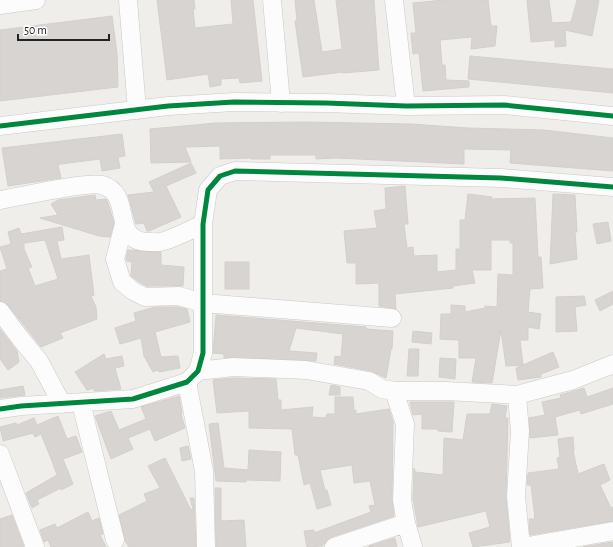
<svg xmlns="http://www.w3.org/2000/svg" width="613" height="547" font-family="'Alegreya Sans',sans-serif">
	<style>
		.building { fill: #d7d4d2; stroke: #d3d0cc; fill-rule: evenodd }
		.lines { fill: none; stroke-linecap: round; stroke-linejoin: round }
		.minor-casing { stroke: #c9c8c7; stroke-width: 19 }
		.minor { stroke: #fdfcfc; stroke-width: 18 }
		.cycleway-casing { stroke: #fff; stroke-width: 8 }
		.cycleway { stroke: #00873e; stroke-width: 5 }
	</style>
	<rect width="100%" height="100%" fill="#f0eeeb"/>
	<path class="building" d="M157 0H194L195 9H193L195 28 233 24 231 0H253L262 81 240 83 239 78 221 79V85L210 87 208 74 167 80Z
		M295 0H314L322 52 342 49 336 0H374L379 70 343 73V72L303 77 295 21H297Z
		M444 0H488L491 26H497L495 46 471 49 472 37 440 40 442 65H445L446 80 469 81V87L423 91 419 53 413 54 411 33H416L413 3Z
		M527 0H549L552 23 571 22 577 0H599L592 36 565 30 566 46 555 47V40L531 42Z
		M112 16 117 53 118 87 0 101V30Z
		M470 56 613 69V93L468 79Z
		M303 122 411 124 468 128 544 130 613 138V171L510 163 511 150 464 149V164L337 158 316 159V155H270V159H251V158L220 159V146L185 147 191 162 151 163 150 129 216 123Z
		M122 134 125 156 118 157 120 168 102 171 100 159 61 164 58 165 61 178 8 186 2 148Z
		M191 163 196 173 166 186 181 217 149 231H147L144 223 136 224 128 195 154 192 149 182Z
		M405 186 408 224H404L407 248 413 247 414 256 437 255V272L456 270V249H460V220H465L468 194 492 197 491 199 535 198 538 257H541L543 288 530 289 528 312 541 314 539 329 528 327V340H520L523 365 553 352 559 367 541 374V377L518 380 516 368 523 365 506 366 501 330 492 383 472 382 476 358H459V340L440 339 441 314H451V305L465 306V312L485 308V306L497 307 498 274 513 275V243H510V240H491V270H472L475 283 453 286V288L395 294 396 309 379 306V283L356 284V263H347L344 231 377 228 374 211 386 209 385 188Z
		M553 194 575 195 577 232H575L577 259 550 264Z
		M95 195 96 200 106 199 108 203 114 223 110 237 99 236 40 218 58 215 51 204 58 200Z
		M608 222 611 241 597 244 593 224Z
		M62 227 64 240 57 241 61 259 89 255 94 295 91 296 96 307 97 319 60 333 63 338 41 347 8 305 0 301V271L7 269 0 247 11 244 8 232 19 228 21 234ZM45 240 58 279 35 286 28 268 32 267 24 249V243Z
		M128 250 161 252V265L184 267 183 286H147L139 282 131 276 132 262 127 261 126 259Z
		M225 262H249V289H225Z
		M613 291V304L600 311 595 300Z
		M584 296 586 305 575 307 577 331 556 332V297Z
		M155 307H178L187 309 190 322 155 332 161 357 178 356 180 368 159 372 158 370 153 372 144 356 141 338 120 344 115 328 136 321 134 313Z
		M216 315 366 327V329L393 331 392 349H391L386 378 371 371 334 364 335 356 341 357 343 334 296 328 289 351 317 353 316 361 224 358V354L213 353Z
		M0 329 17 351 19 362 8 370 0 359Z
		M413 331 432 333 431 344 412 342Z
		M409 349H419L418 376H407Z
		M104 354 106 359 122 356 124 366 115 368 121 389 94 391V388L87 390 75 372Z
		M440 358 456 359 455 379 439 377Z
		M233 378 276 379 278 400H281V410L313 407 312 417 326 418 327 414H335V397H353L354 411 356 410V414L389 409 393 422 392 500 394 516 331 537 322 546 307 547 304 531 314 530V533L371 512 369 506 375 505 370 481 354 483 352 465 320 470 325 490H327L331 505 317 509 310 483 304 485 298 455H295L292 429 249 428V411L217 413 213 380Z
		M331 385 340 387V395H329Z
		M23 386 25 395 0 398V390Z
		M584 388 587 397 613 388V404L581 414 580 410 555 417 558 435 530 438 529 418 545 415 542 402 561 398 560 395Z
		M179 396 182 413 181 414 185 428 155 441 150 429 128 438 133 449 111 459 95 416 111 411 119 430 146 419 141 407Z
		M410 402H454L452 432 438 431V429H422V414L413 415Z
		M492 404 507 406 505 418H508L506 497 510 542 473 547 469 533 490 527 486 511 418 527 413 499 414 468 415 472 443 475 444 438 463 440 467 414H490Z
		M58 416 67 439 76 436 82 452 63 459 73 484 61 490V488L37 500 39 504 32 508 26 493 57 475 52 461 41 434 35 437 33 433 3 441 0 427 16 423 17 425 34 418 37 425Z
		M218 423 224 468 248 470 249 450 281 452 280 481 246 480V482L216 481 209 424Z
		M573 437 574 450H573L578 474 604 464 610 480 600 485 611 508 613 507V521L530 535 529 519H535L531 485H527L528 473 559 469 557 458 560 457 558 439Z
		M188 446 191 459 182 461 180 448Z
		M165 458 191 510 193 509 190 498H194L196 547H129L125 541 119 515 147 501 144 494 160 488 148 466Z
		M215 488H221V521L244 520 246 547H216Z
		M88 512 92 521 99 518 103 534 100 535 106 547H51L48 540 44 542 40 530 55 524 57 528Z
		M12 515 24 547H0V519Z
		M395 538 397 547H369V546Z
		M612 542 613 547H583Z"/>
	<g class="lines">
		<g class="minor-casing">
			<path id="minor" d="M128 0 137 110
				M272 0 281 103
				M394 0 406 106
				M0 5 36 0
				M0 126 168 106 234 102 326 103 406 106 504 105 613 116
				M0 200C19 197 88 181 102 185 135 194 109 242 149 242 153 242 159 243 164 241 177 237 190 230 203 224
				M124 224 115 259 122 282 133 291 145 297 179 296 203 303 392 318
				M0 311 20 338 39 361 62 404
				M198 371 233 367 306 370 369 381 382 389 394 391H446L517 395 573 380 613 364
				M187 382 204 471 206 547
				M394 391 405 424 402 500 406 523 413 547
				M517 395 520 431 516 496 521 547
				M81 403 115 540
				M0 409 21 406 133 399 187 382 198 371 203 353V224L208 190 220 176 235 171 501 178 613 187
				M0 454 35 547
				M334 547 406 523
				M522 547 613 531"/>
		</g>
		<use href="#minor" class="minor"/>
		<g class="cycleway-casing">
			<path id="cycleway" d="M0 126 168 106 234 102 326 103 406 106 504 105 613 116
				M0 409 21 406 133 399 187 382 198 371 203 353V224L208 190 220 176 235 171 501 178 613 187"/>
		</g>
		<use href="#cycleway" class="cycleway"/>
	</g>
	<path d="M18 34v6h91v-6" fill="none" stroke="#222222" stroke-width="2"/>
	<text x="24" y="34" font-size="12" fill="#222222" stroke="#ffffff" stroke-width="3" paint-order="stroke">50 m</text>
</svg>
